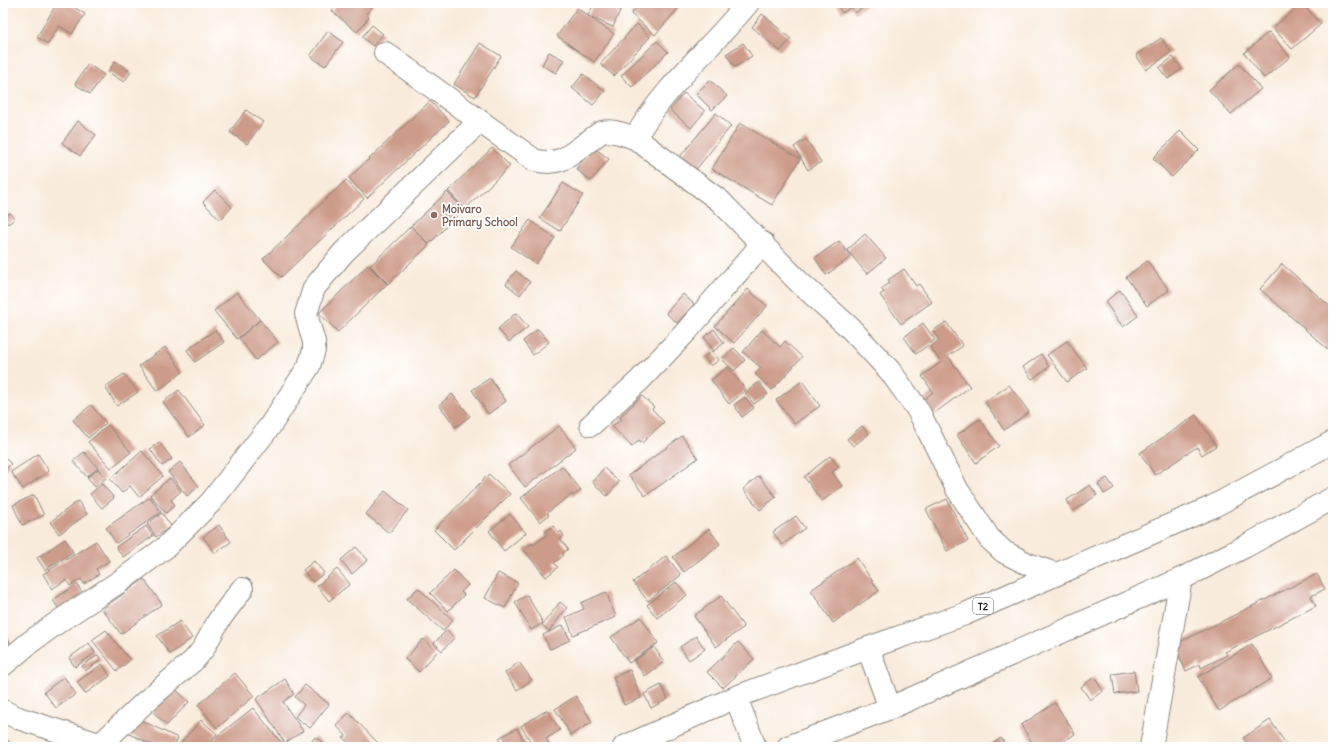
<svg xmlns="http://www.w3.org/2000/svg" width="1336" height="750" font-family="Delius,sans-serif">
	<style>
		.building { fill: #cd9b8a }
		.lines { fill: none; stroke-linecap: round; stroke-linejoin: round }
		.minor-casing { stroke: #8a847c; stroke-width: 24 }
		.highway-casing { stroke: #8a847c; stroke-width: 24 }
		.minor { stroke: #fff; stroke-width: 22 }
		.highway { stroke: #fff; stroke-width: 22 }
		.education-dot { fill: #8d6e63; stroke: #fff; stroke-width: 1.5 }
		.labels { text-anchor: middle; stroke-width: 3.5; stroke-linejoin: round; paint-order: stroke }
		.shield { fill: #fff; stroke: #606060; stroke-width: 1 }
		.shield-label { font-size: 10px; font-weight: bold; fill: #1c1c1c }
		.education-label { font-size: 11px; font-weight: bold; fill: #785e54; stroke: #fff; text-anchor: start }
	</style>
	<rect width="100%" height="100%" fill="#fff"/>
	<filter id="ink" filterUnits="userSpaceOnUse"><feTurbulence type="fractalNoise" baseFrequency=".025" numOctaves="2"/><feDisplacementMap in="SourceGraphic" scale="8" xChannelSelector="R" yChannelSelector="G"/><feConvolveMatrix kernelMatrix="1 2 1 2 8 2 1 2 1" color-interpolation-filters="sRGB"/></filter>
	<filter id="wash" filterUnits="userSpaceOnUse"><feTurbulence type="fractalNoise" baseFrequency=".012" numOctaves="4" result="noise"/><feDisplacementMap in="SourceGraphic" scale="16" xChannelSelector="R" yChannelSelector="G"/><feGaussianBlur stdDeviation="0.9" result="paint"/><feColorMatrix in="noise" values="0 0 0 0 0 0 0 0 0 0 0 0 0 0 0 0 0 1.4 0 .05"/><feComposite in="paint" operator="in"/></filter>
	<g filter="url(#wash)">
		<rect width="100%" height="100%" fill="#f9ebdb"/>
		<g id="blocks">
			<path class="building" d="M57 3H67L85 14 72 34 59 26 48 44 37 37Z
				M338 3H375L366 14 369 17 357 32 332 11Z
				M594 3H615L622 6 613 27 588 16Z
				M640 3H683L655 35 631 14Z
				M836 3H870L855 13 851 7 842 13Z
				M1302 3 1321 24 1292 49 1273 28Z
				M577 8 614 34 594 62 557 36Z
				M762 14 791 39 780 51 752 27Z
				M637 24 650 37 614 76 600 64Z
				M372 25 383 34 373 46 362 37Z
				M328 31 343 42 325 66 310 56Z
				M1269 32 1290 57 1264 78 1244 53Z
				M1161 38 1171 52 1146 70 1136 55Z
				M657 41 668 52 632 87 621 76Z
				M480 43 501 56 475 97 454 84Z
				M743 43 752 56 735 67 726 54Z
				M549 52 564 60 556 73 542 65Z
				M1173 57 1182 69 1168 79 1159 68Z
				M115 61 131 72 124 82 108 72Z
				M88 64 104 75 90 94 75 84Z
				M1239 64 1261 89 1231 114 1209 90Z
				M583 74 605 91 593 105 572 88Z
				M710 80 727 96 712 110 696 94Z
				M684 93 705 111 691 128 670 110Z
				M430 101 449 121 367 198 349 178Z
				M246 110 263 122 247 144 230 132Z
				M716 113 731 126 694 172 678 159Z
				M78 121 96 135 80 156 62 143Z
				M740 123 800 159 772 205 712 169Z
				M1180 131 1199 150 1172 177 1153 158Z
				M806 139 821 162 808 170 794 147Z
				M593 147 609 159 591 181 576 169Z
				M492 148 510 166 465 209 448 191Z
				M346 180 364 199 281 277 263 259Z
				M563 183 583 195 560 231 540 218Z
				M215 190 232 207 220 220 203 202Z
				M447 192 464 209 429 244 411 226Z
				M10 213 15 219 8 224 4 217Z
				M530 220 555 238 536 264 511 247Z
				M411 226 429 245 388 284 370 266Z
				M865 234 886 258 867 274 847 250Z
				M839 241 851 257 826 275 815 258Z
				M1147 261 1169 290 1147 306 1126 277Z
				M1282 264 1333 309V354L1260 289Z
				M368 265 387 284 338 332 319 313Z
				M904 269 916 286 919 284 932 302 901 324 880 295 884 292 881 289 890 283 888 280Z
				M516 271 530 282 520 295 506 284Z
				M748 289 767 306 734 343 715 326Z
				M1120 290 1138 316 1123 327 1105 302Z
				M237 292 260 320 237 339 214 311Z
				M683 294 694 304 677 323 666 313Z
				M516 313 528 327 509 342 498 329Z
				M260 320 278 342 256 360 239 338Z
				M946 322 963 346 948 356 970 387 932 415 922 401 933 392 922 376 941 362 930 347 939 340 933 331Z
				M923 323 935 340 916 354 904 337Z
				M538 329 549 342 533 355 523 341Z
				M714 329 724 343 714 351 704 337Z
				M215 330 224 342 195 362 187 350Z
				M762 330 780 347 785 341 802 357 772 390 755 374 761 368 743 352Z
				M1067 341 1087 368 1067 382 1047 355Z
				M165 347 183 372 157 391 139 366Z
				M734 348 745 360 734 371 722 359Z
				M712 351 719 360 711 366 704 357Z
				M1041 354 1049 367 1032 379 1023 367Z
				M728 367 746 390 729 404 711 380Z
				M124 374 138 392 117 406 105 387Z
				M490 378 506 401 488 414 472 390Z
				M802 381 820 406 794 424 776 400Z
				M759 382 768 394 754 404 745 393Z
				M1009 385 1029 412 1004 430 985 402Z
				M179 390 205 425 189 437 163 402Z
				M452 394 470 416 456 427 439 405Z
				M642 396 654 407 652 409 664 422 642 443 639 440 632 447 612 426 622 419 620 417Z
				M745 397 754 408 742 417 734 405Z
				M91 405 106 423 88 438 73 420Z
				M1196 415 1216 446 1202 455 1197 447 1155 475 1140 453Z
				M980 419 999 446 976 463 957 435Z
				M108 425 131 452 111 468 88 442Z
				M559 426 576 448 525 487 508 465Z
				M862 426 869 434 853 446 847 439Z
				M682 436 698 458 645 496 629 475Z
				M159 442 172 459 162 466 150 449Z
				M142 451 163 476 139 497 130 486 122 493 110 479Z
				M84 452 98 468 87 477 73 461Z
				M38 454 49 471 23 489 11 472Z
				M3 456 11 464 3 472Z
				M830 456 839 467 832 472 842 486 822 501 804 477Z
				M180 462 199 486 187 496 168 472Z
				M562 466 581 490 573 496 572 494 547 513 549 515 540 522 521 498Z
				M604 468 619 482 607 496 592 482Z
				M98 469 106 478 95 487 87 478Z
				M489 474 510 494 454 550 434 530Z
				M759 476 776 497 760 510 743 489Z
				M170 478 181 491 171 500 175 505 166 513 150 495Z
				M1107 478 1114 488 1104 494 1098 484Z
				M102 484 114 498 102 508 90 494Z
				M1090 485 1097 495 1073 511 1067 500Z
				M385 491 408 510 389 533 366 514Z
				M34 495 44 515 22 525 13 505Z
				M150 497 161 512 116 543 106 528Z
				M947 499 968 541 947 551 926 509Z
				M78 501 87 514 59 534 50 522Z
				M162 513 171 526 156 537 147 524Z
				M510 514 526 533 504 551 489 531Z
				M796 516 805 528 782 545 773 532Z
				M219 525 231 542 215 553 203 537Z
				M146 526 153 536 123 557 116 547Z
				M553 526 559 533 561 531 564 536 560 539 568 549 562 554 564 555 554 563 558 567 546 577 524 550 532 543 533 545 547 535 545 532Z
				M709 529 720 544 684 572 673 557Z
				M65 539 73 552 45 570 37 558Z
				M96 541 109 561 96 569 99 574 84 584 81 579 70 586 66 580 52 589 43 574Z
				M356 547 368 560 352 574 341 560Z
				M666 556 681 575 648 601 633 582Z
				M857 558 879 591 833 623 811 590Z
				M314 561 324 573 313 582 303 570Z
				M337 569 350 584 329 601 317 586Z
				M454 570 468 585 461 592 464 595 448 611 430 593Z
				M498 573 518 583 505 608 485 598Z
				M1317 574 1325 589 1311 596 1316 606 1225 652 1227 655 1201 668 1200 664 1186 671 1174 645Z
				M144 579 162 604 121 634 102 609Z
				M676 582 687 595 657 618 647 605Z
				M77 584 84 596 60 611 53 600Z
				M418 588 453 620 443 631 407 599Z
				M606 592 616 617 573 635 566 617 584 609 581 603Z
				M527 595 543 623 531 630 515 602Z
				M721 596 744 627 716 647 694 616Z
				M560 602 567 608 549 631 542 625Z
				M641 617 658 643 629 663 611 637Z
				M180 621 192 638 170 654 157 636Z
				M563 625 570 640 550 649 543 635Z
				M106 630 130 660 117 671 92 640Z
				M447 630 454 638 442 651 434 643Z
				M3 633 10 642 3 648Z
				M696 636 705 649 689 660 680 647Z
				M423 639 437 652 419 672 405 659Z
				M738 642 754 659 723 688 707 672Z
				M89 643 95 653 75 667 69 658Z
				M1252 644 1272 678 1219 711 1198 677Z
				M654 647 664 662 645 676 634 661Z
				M98 655 101 660 85 671 82 666Z
				M519 662 532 680 517 690 505 673Z
				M102 664 110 676 85 694 77 682Z
				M630 670 641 698 624 705 613 677Z
				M1134 671 1137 691 1115 694 1112 674Z
				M235 673 254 696 217 728 198 705Z
				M64 677 76 694 56 708 44 692Z
				M1094 677 1103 691 1090 700 1081 687Z
				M285 679 294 694 283 702 303 731 285 743 256 699Z
				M305 685 329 704 310 728 295 717 304 705 295 697Z
				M661 685 668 699 651 708 644 694Z
				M172 686 189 702 167 725 151 710Z
				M576 696 592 722 571 735 555 709Z
				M1055 703 1075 734 1055 747H1035L1021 725Z
				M253 708 283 745 280 747H215L211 741Z
				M547 710 560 730 546 739 549 743 543 747H534L521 726Z
				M349 713 380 745 378 747H347L350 744 343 738 346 736 336 725Z
				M132 716 178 738 174 747H157L125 732Z
				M201 720 217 734 205 747H177Z
				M1270 720 1288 747H1249L1243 738Z
				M517 728 527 747H504L499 738Z
				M3 734 10 743 5 747H3Z
				M315 737 329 747H308Z
				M1001 738 1007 747H988Z"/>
		</g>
	</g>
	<g filter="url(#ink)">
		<use href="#blocks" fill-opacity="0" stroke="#8a847c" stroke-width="1"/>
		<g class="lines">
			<g class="minor-casing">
				<path id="minor" d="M385 53 534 160C560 167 570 155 589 141 593 138 598 134 602 132 613 129 625 135 635 138L720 201 799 282 850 328 890 371 918 410 957 489 989 538 1004 552 1028 564 1056 574
					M635 138C664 87 711 48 748 3
					M591 425 639 381 685 333 763 243
					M3 665 29 643 61 620 122 580 166 547 211 502 270 426 309 366 314 350V342L306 314 314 288 343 253 480 121
					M3 711 18 718 108 747
					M101 744 144 703 194 660 203 649 219 620 242 589
					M1151 747 1181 579"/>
			</g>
			<g class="highway-casing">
				<path id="highway" d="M868 648 890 708
					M736 697 755 747
					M624 747 736 697 868 648 965 614 1212 507 1333 442
					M788 747 890 708 1181 579 1246 546 1333 498"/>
			</g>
			<use href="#minor" class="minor"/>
			<use href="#highway" class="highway"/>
		</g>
	</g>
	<circle class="education-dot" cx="434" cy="215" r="4"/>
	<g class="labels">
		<rect class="shield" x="973" y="598" width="20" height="16" rx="3"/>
		<g class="shield-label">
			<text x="983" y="610">T2</text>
		</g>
		<g class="education-label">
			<text x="442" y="213">Moivaro<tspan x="442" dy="13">Primary School</tspan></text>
		</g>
	</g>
	<rect width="1336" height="750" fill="none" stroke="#fff" stroke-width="16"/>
</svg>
